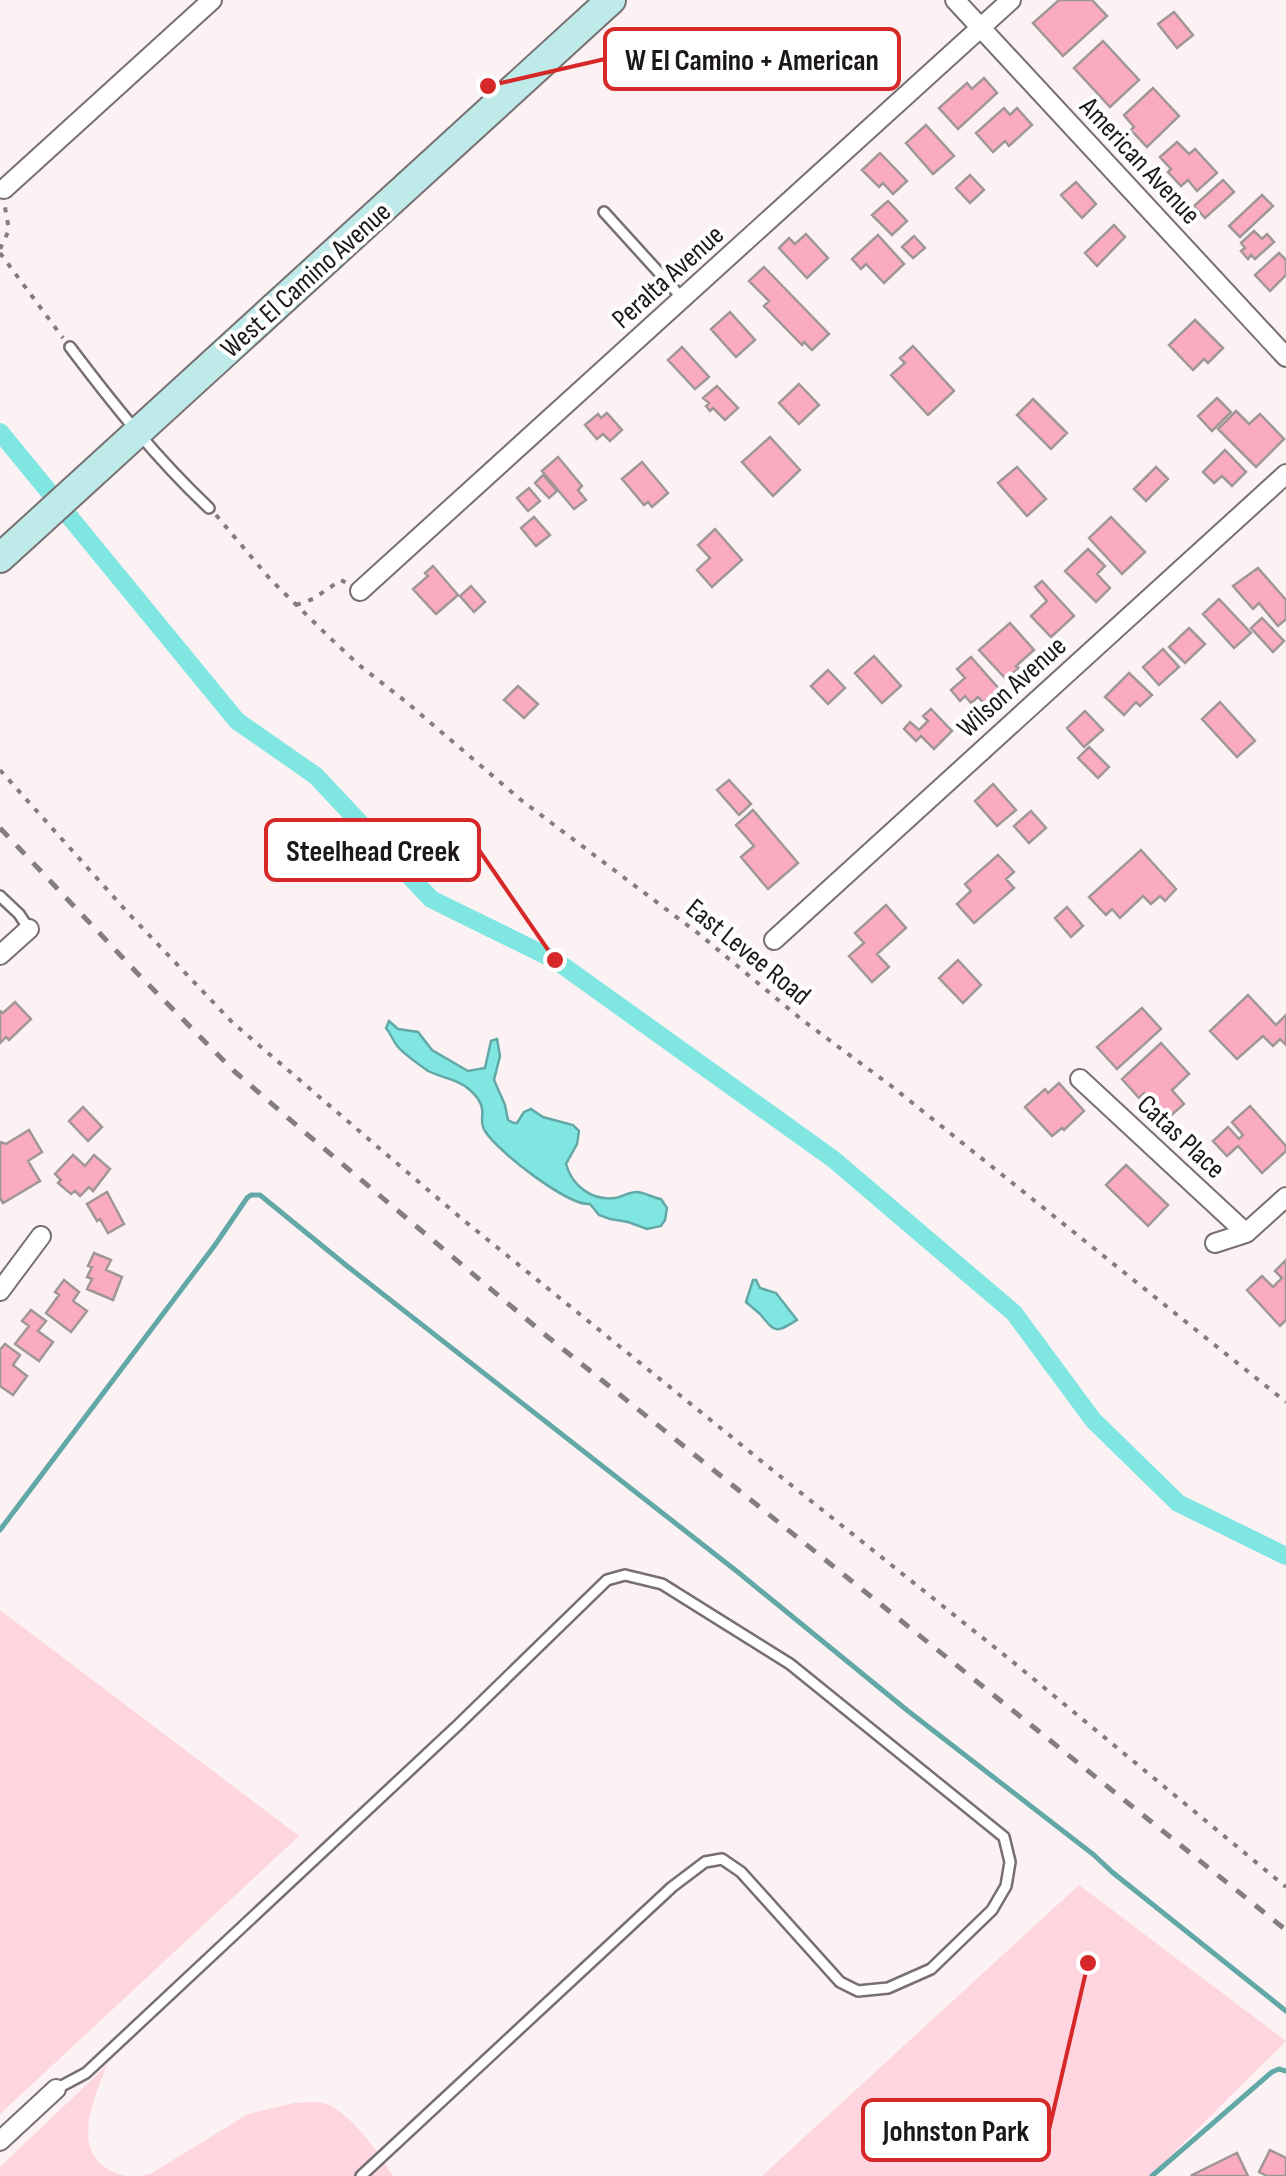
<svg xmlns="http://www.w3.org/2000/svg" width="1286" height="2176" font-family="'Sofia Sans Condensed',sans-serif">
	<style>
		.green { fill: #ffd5df }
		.water { fill: #80e6e2; stroke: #62a8a6; stroke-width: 2.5 }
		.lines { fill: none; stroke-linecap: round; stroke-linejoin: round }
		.stream { stroke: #62a8a6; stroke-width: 5 }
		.canal { stroke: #80e6e2; stroke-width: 18 }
		.building { fill: #fbabc0; stroke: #a09698; stroke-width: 2.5 }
		.service-casing { stroke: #786f71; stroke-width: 14 }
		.minor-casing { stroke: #786f71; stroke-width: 22 }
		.secondary-casing { stroke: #786f71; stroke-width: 32 }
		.path { stroke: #847d7e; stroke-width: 4; stroke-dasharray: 5 8; stroke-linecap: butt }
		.service { stroke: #fff; stroke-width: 9 }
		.minor { stroke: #fff; stroke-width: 18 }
		.secondary { stroke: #beebea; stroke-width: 28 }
		.rail { stroke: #857e80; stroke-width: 5; stroke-dasharray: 12 12; stroke-linecap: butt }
		.labels { text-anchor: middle; stroke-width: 8; stroke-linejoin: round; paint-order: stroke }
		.street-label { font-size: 28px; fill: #1c1819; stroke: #fff }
		.leader { fill: none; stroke: #d62828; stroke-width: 4 }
		.callout-dot { fill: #d62828; stroke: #fff; stroke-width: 4 }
		.callout { fill: #fff; stroke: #d62828; stroke-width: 4 }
		.callout-label { font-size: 30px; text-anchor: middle; font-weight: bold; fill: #1c1819 }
	</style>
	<rect width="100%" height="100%" fill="#fcf2f4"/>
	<path class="green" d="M0 1610 299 1836 0 2114Z
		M1079 1885 1286 2041 1150 2176H762Z
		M107 2065C91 2105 67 2161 125 2176H0V2167Z
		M310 2102C316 2102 321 2102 326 2104 351 2113 380 2154 393 2176H142L152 2173 248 2114 294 2103Z"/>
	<path class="water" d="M389 1021 398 1029 418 1032 432 1050 468 1071 485 1068 491 1041 497 1039 500 1056 494 1080 505 1105 508 1120 514 1123H517L524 1112 531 1109 543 1117 573 1125 579 1131 577 1144 566 1164C572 1186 592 1201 615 1198 622 1197 631 1191 638 1192 646 1193 653 1198 661 1199L667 1208 665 1220 661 1226 647 1229 628 1222 610 1219 599 1215 590 1204C568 1206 498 1152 485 1131 476 1118 492 1110 470 1090 458 1079 442 1078 428 1071 421 1066 404 1054 398 1047 393 1041 391 1034 386 1028Z
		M753 1280H756L760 1288 776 1293 797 1320C775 1334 775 1332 760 1314 758 1312 748 1304 746 1302Z"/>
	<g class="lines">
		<path class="stream" d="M0 1530 215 1245 247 1198 251 1195H260L347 1266 739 1573 908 1711 1094 1855 1112 1872 1286 2011
			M1152 2176 1272 2072 1279 2069 1286 2071"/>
		<path class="canal" d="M0 432 237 721 316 776 431 899 555 960 833 1159 1014 1313 1093 1420 1178 1503 1286 1556"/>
	</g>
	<path class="building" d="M1059 0H1092L1107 16 1063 56 1033 23Z
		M1174 12 1193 35 1177 48 1158 24Z
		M1103 41 1139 80 1110 107 1074 68Z
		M984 78 997 93 958 129 939 108 967 83 972 89Z
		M1153 88 1179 116 1147 147 1131 130 1134 127 1124 115Z
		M1004 108 1010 115 1017 108 1032 125 1009 146 1005 141 993 152 976 133Z
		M926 125 954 156 933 174 906 143Z
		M1177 142 1189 154 1195 149 1217 173 1197 191 1188 180 1181 186 1168 172 1171 169 1160 157Z
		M880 153 907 181 893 194 883 183 879 187 862 170Z
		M970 175 984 190 970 203 956 188Z
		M1223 180 1234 192 1205 218 1194 206Z
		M1076 182 1096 204 1082 218 1061 195Z
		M1262 195 1273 206 1240 237 1229 226Z
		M888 201 907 221 892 235 872 215Z
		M1114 225 1125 237 1097 266 1085 253Z
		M1254 231 1262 239 1267 234 1274 242 1255 259 1251 255 1248 259 1241 251 1245 248 1241 243Z
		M806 234 828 258 807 278 779 248 789 238 795 244Z
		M878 235 904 264 884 283 866 264 861 269 852 259Z
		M914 236 925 248 913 258 902 247Z
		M1279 253 1286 260V275L1270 291 1255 275Z
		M764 267 829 334 812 350 804 342 802 345 764 306 769 301 749 281Z
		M730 312 755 340 736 357 711 329Z
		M1195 320 1223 348 1208 363 1204 359 1193 370 1169 345Z
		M913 346 954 391 928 415 891 375 905 363 900 358Z
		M682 347 709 377 695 389 668 360Z
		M799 384 819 405 799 424 779 403Z
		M717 386 738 408 725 420 713 408 710 411 706 406 709 403 703 398Z
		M1217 398 1231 412 1212 431 1198 416Z
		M1033 399 1067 433 1051 449 1017 415Z
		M1236 411 1249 424 1260 414 1284 439 1256 467 1218 429Z
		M607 413 622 430 610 441 603 434 597 439 585 425 598 414 601 418Z
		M770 437 800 470 773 496 742 462Z
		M1225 450 1246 472 1232 486 1222 476 1214 483 1203 472Z
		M558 457 582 486 578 490 586 500 574 509 542 471Z
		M642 462 668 493 652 507 648 502 644 505 622 479Z
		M1017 467 1046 499 1027 516 998 483Z
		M1156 467 1168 479 1146 501 1134 489Z
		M543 475 557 491 549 498 535 483Z
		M529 488 540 501 528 511 517 498Z
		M534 517 550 535 536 546 521 528Z
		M1111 517 1145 552 1122 574 1089 538Z
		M715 529 742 560 712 587 697 570 710 558 698 545Z
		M1088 549 1105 566 1097 574 1110 588 1096 602 1065 571Z
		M433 566 458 595 436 614 413 589 428 576 425 573Z
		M1258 568 1286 600V619L1278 626 1259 603 1253 609 1233 586Z
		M1042 581 1074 616 1051 637 1031 616 1047 601 1035 587Z
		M471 586 485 602 474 612 460 596Z
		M1219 599 1251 633 1234 648 1203 614Z
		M1262 618 1284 641 1273 652 1251 628Z
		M1010 623 1034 650 1016 666 1019 668 1006 679 979 650Z
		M1189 628 1205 644 1185 663 1169 647Z
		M1163 649 1179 667 1159 685 1143 667Z
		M874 656 901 686 882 703 855 673Z
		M971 657 1000 690 985 704 978 697 971 703 965 696 960 701 951 690 965 678 957 669Z
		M828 670 845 688 828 704 811 686Z
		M1129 673 1152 695 1140 706 1136 702 1124 715 1105 697Z
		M518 686 538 704 524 718 504 700Z
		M1220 702 1255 741 1237 757 1202 719Z
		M931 709 952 731 934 749 921 736 916 741 904 729 910 722 919 730 928 721 923 716Z
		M1085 711 1103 730 1084 747 1067 728Z
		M1089 747 1109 767 1098 778 1078 758Z
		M729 780 751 804 739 815 717 790Z
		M993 784 1016 810 997 826 975 801Z
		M753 810 798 863 768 889 741 857 754 846 736 825Z
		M1031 811 1046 828 1029 843 1014 826Z
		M1141 850 1176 889 1165 901 1160 896 1151 904 1143 896 1120 918 1112 909 1106 915 1089 897Z
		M998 855 1014 872 1006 879 1014 888 974 923 957 904 971 891 965 884Z
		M886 905 906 928 877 954 889 967 872 982 849 956 864 943 855 933Z
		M1067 907 1083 926 1071 937 1055 918Z
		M958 960 981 985 963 1003 939 978Z
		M1248 995 1276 1025 1286 1015V1045L1280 1039 1273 1046 1263 1036 1237 1059 1210 1031Z
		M15 1002 31 1019 9 1040 6 1037 0 1043V1011L3 1013Z
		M1142 1008 1161 1029 1117 1069 1097 1047Z
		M1161 1043 1189 1074 1172 1090 1184 1104 1167 1119 1144 1093 1139 1098 1122 1079Z
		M1059 1083 1084 1111 1064 1130 1062 1128 1052 1136 1025 1107 1045 1089 1048 1093Z
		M1250 1106 1286 1146V1151L1262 1173 1238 1146 1227 1156 1213 1141 1228 1127 1239 1139 1243 1135 1232 1122Z
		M83 1107 102 1127 88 1141 69 1121Z
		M29 1130 42 1152 28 1161 40 1181 3 1203 0 1198V1142L6 1144Z
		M73 1155 85 1166 94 1155 110 1169 93 1191 89 1187 80 1196 75 1191 71 1194 58 1183 61 1180 55 1174Z
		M1126 1165 1168 1205 1148 1226 1106 1185Z
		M107 1192 124 1224 108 1233 100 1219 97 1221 87 1204Z
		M94 1253 111 1260 106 1270 122 1277 113 1300 87 1289 92 1279 87 1277 92 1267 88 1266Z
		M1286 1260V1320L1280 1326 1247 1290 1262 1276 1273 1287 1282 1278 1275 1271Z
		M64 1280 79 1292 73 1301 87 1311 71 1332 46 1313 59 1295 55 1292Z
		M31 1310 46 1321 38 1331 53 1342 39 1361 15 1344 29 1326 22 1321Z
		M5 1344 20 1355 13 1365 27 1376 13 1395 0 1386V1350Z
		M1270 2150 1286 2158V2176H1267L1259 2172Z
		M1237 2153 1248 2176H1193L1192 2175Z"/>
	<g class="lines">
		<g class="service-casing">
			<path id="service" d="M604 212 683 299
				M70 347C113 404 157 459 209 508
				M0 896 19 914 29 929
				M56 2089 86 2073 458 1725 607 1580 625 1575 662 1584 790 1664 1004 1837 1010 1862 1006 1886 992 1910 931 1969 888 1988 858 1991 840 1982 741 1872 722 1859 705 1862 672 1887 361 2176"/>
		</g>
		<g class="minor-casing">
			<path id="minor" d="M955 0 1286 357
				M4 189 212 0
				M360 591 1011 0
				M774 940 1286 474
				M0 955 29 929
				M1080 1079 1246 1233
				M1215 1243 1246 1233 1286 1197
				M0 1291 41 1236
				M0 2141 56 2089"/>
		</g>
		<g class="secondary-casing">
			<path id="secondary" d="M0 558 611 0"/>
		</g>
		<path class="path" d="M0 249 9 230 5 207
			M0 253 63 338
			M216 515 270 579 328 636 359 665 405 701 521 800 699 934 801 1019 890 1085 1286 1402
			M296 605 313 599 341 580 348 584
			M0 770 129 914 233 1023 462 1219 786 1481 1013 1662 1286 1887"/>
		<use href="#service" class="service"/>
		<use href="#minor" class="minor"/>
		<use href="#secondary" class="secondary"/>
		<path class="rail" d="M0 828 141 977 234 1071 302 1130 543 1333 1286 1930"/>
	</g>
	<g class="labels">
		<g class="street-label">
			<text transform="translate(1141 160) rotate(47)" y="10">American Avenue</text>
			<text transform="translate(667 276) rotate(-42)" y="10">Peralta Avenue</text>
			<text transform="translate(305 279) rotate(-42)" y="10">West El Camino Avenue</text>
			<text transform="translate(1011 686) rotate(-42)" y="10">Wilson Avenue</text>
			<text transform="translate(749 951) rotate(39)" y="10">East Levee Road</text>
			<text transform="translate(1182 1136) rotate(43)" y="10">Catas Place</text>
		</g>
	</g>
	<path class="leader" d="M488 86L605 59M555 960L479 850M1088 1963L1049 2130"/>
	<g class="callout-dot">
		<circle cx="488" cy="86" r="10"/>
		<circle cx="555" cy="960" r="10"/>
		<circle cx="1088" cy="1963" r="10"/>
	</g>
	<g class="callout">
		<rect x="605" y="29" width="294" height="60" rx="10"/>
		<rect x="266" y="820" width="213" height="60" rx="10"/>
		<rect x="863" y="2100" width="186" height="60" rx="10"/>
	</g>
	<g class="callout-label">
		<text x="752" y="70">W El Camino + American</text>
		<text x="373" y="861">Steelhead Creek</text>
		<text x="956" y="2141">Johnston Park</text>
	</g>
</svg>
